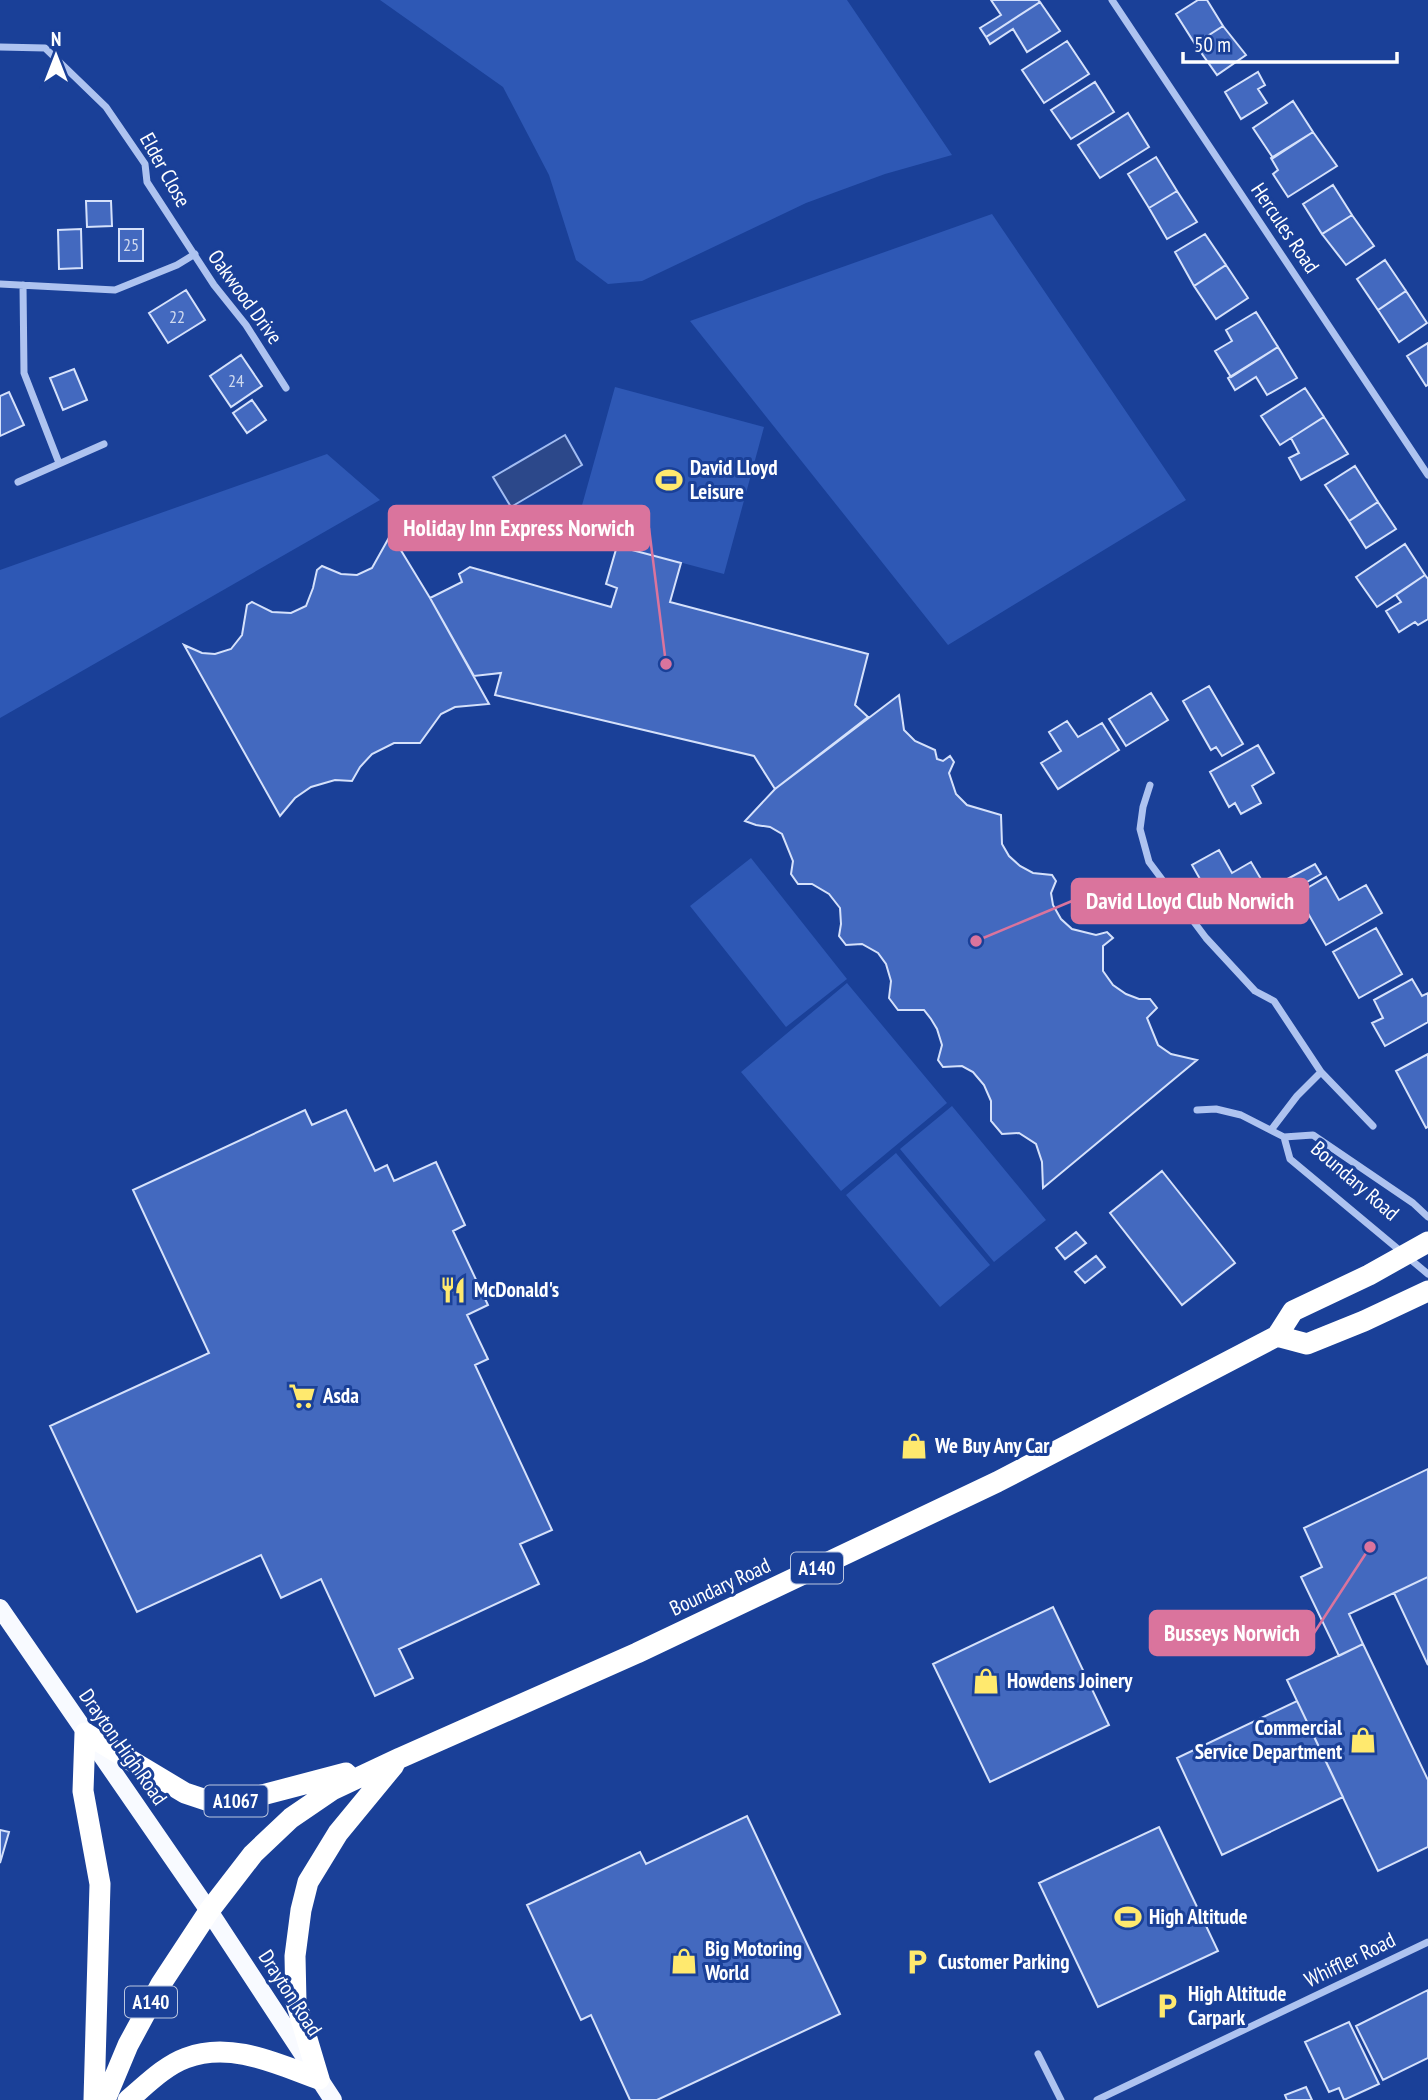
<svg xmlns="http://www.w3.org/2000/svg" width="1428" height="2100" font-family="'PT Sans Narrow',sans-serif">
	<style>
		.green { fill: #2e58b5 }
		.water { fill: #2c488a; stroke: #a1bcf2; stroke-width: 2 }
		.building { fill: #4369bf; stroke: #d5e1fb; stroke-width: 2 }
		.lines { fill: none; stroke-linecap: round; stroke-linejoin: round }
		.street { stroke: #aec3f0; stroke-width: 7 }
		.primary { stroke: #f8faff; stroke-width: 18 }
		.highway { stroke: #fff; stroke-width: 21 }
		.labels { text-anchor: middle; stroke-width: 6; stroke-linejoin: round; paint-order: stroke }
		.number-label { font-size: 18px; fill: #d0daef }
		.shield { fill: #1a4098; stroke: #bac6e0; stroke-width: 2 }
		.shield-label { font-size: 19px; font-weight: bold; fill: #fff }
		.street-label { font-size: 21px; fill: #fff; stroke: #1a4098 }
		.poi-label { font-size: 21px; font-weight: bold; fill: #fff; stroke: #1a4098; text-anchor: start }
		.leader { fill: none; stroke: #da749d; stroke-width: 2.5 }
		.callout-dot { fill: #da749d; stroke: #1a4098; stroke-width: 2.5 }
		.callout { fill: #da749d; stroke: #da749d; stroke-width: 2.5 }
		.callout-label { font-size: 23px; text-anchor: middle; font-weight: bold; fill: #fff }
	</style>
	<rect width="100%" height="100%" fill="#1a4098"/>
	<path class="green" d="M380 0H847L952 155 885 174 806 203 642 281 608 284 576 260 549 175 503 87Z
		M992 214 1186 500 948 645 690 321Z
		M615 387 764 427 724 574 574 534Z
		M327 454 380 500 0 718V570Z
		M751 858 847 979 786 1027 690 906Z
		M847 983 947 1103 841 1191 741 1072Z
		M952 1106 1046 1220 994 1262 900 1149Z
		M896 1153 990 1265 940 1307 846 1195Z"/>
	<path class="water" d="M565 435 582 465 511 507 493 477Z"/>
	<path class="building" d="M991 0H1038L1040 2 986 37 980 28 1001 15Z
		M1198 0H1207L1223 26 1195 44 1176 14Z
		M1040 2 1060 31 1027 52 1013 29 990 44 986 37Z
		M1223 26 1246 55 1217 75 1195 44Z
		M1067 41 1089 74 1044 103 1022 70Z
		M1258 72 1265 85 1258 89 1267 103 1241 119 1225 92Z
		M1095 82 1114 112 1071 139 1051 110Z
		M1293 101 1313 132 1273 158 1253 128Z
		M1128 113 1149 147 1100 178 1078 145Z
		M1313 132 1337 166 1288 197 1273 174 1278 170 1271 158Z
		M1156 157 1177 191 1149 208 1128 174Z
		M1333 185 1352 215 1322 234 1303 204Z
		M1177 191 1197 222 1167 239 1149 208Z
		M86 201H111L112 226 87 227Z
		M1352 215 1374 246 1346 265 1322 234Z
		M81 229 82 268 59 269 58 230Z
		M119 229H143V261H119Z
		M1205 234 1226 265 1194 286 1175 252Z
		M1385 260 1406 291 1378 310 1357 279Z
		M1226 265 1248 298 1216 319 1194 286Z
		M186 290 205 320 168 343 149 313Z
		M1406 291 1427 323 1399 342 1378 310Z
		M1256 312 1278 347 1231 377 1215 351 1232 341 1226 330Z
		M1428 343V385L1426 386 1407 356Z
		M1278 347 1297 378 1267 395 1256 377 1235 390 1228 378Z
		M241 355 262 386 231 407 210 376Z
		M74 369 87 400 63 410 50 378Z
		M1305 388 1324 417 1280 445 1261 416Z
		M9 392 24 425 0 436V396Z
		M252 400 266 420 247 433 233 413Z
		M1324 417 1348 454 1301 480 1289 458 1299 453 1291 438Z
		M1355 466 1378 502 1349 521 1325 485Z
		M1378 502 1396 529 1366 548 1349 521Z
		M391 534 430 598 489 704 455 707 441 714 420 743H394L372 754 360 767 352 781 335 780 311 787 295 798 280 816 184 645 202 653 215 654 231 649 242 635 247 605 252 602 272 612 291 613 306 606 313 588 317 570 322 566 341 574 357 575 372 568Z
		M1405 544 1425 575 1377 607 1356 577Z
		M617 546 681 563 670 602 868 654 855 705 868 717 775 789 754 756 495 695 501 673 474 676 430 598 462 582 459 574 470 567 611 607 617 588 606 584Z
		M1425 575 1428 579V619L1418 625 1415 622 1399 632 1386 611 1401 602 1396 595Z
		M1209 686 1243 744 1222 756 1216 747 1211 750 1183 701Z
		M1151 693 1168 720 1126 746 1109 719Z
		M899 695 904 730 915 741 935 750 937 759 943 761 950 756 954 762 949 773 956 794 967 805 1001 815 1002 844 1009 856 1020 866 1033 873 1052 875 1056 881 1051 893 1053 905 1061 919 1072 929 1096 935 1107 932 1113 938 1103 946V971L1113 985 1126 994 1139 999H1150L1157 1008 1147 1018 1158 1045 1171 1054 1197 1060 1043 1188 1042 1162 1036 1144 1019 1133 1002 1134 991 1121V1101L984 1085 973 1072 962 1066 943 1067 938 1060 942 1045 937 1029 931 1019 924 1010H898L889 998 891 981 886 964 878 953 862 944 846 945 839 936 841 924 840 908 829 894 812 884H798L791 874 793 861 782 834 770 827 756 825 745 821 775 789Z
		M1067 721 1078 737 1102 723 1119 750 1058 789 1041 763 1061 751 1049 732Z
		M1258 745 1274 773 1252 786 1261 803 1241 814 1235 803 1229 807 1210 772Z
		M1219 850 1232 873 1251 862 1268 891 1222 918 1192 865Z
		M1315 864 1321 874 1284 895 1278 884Z
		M1326 877 1339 900 1366 885 1382 913 1326 945 1297 894Z
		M1376 928 1402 974 1359 998 1333 952Z
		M1412 979 1422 996 1428 993V1022L1385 1046 1372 1023 1383 1018 1374 1000Z
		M1428 1054V1127L1426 1128 1396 1071Z
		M305 1110 312 1125 346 1110 375 1171 387 1165 394 1181 436 1162 465 1225 453 1231 488 1305 467 1315 488 1359 475 1365 552 1530 520 1544 539 1584 399 1649 413 1678 375 1696 321 1579 281 1598 261 1555 137 1612 50 1426 209 1353 133 1190Z
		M1162 1171 1235 1263 1182 1305 1110 1213Z
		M1076 1232 1086 1243 1065 1259 1056 1248Z
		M1096 1256 1105 1267 1085 1283 1075 1272Z
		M1428 1469V1577L1349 1614 1363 1644 1339 1656 1301 1577 1322 1567 1304 1528Z
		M1428 1577V1665L1394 1593Z
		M1053 1607 1109 1725 990 1782 933 1664Z
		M1363 1644 1428 1780V1847L1378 1871 1287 1680Z
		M1297 1701 1343 1797 1222 1855 1177 1758Z
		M747 1816 840 2014 657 2100H630L591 2015 581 2020 527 1905 640 1852 646 1864Z
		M1159 1827 1218 1951 1098 2007 1039 1883Z
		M0 1830 9 1832 0 1863Z
		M1428 1990V2058L1383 2080 1356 2026Z
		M1349 2022 1379 2084 1344 2100 1339 2088 1329 2092 1305 2042Z
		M1306 2087 1312 2100H1287L1285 2095Z"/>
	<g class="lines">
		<path class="street" d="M1112 0 1428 475
			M0 47 45 48 106 107 145 164 147 182 214 285 246 325 286 388
			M0 284 115 290 177 265 195 254
			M23 285 24 373 59 463
			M18 482 104 444
			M1150 785 1143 807 1140 829 1149 862 1206 938 1255 991 1274 1001 1321 1072 1297 1096 1271 1130
			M1321 1072 1373 1126
			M1197 1110 1216 1109 1241 1115 1284 1137 1313 1135 1413 1203 1428 1217
			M1284 1137 1290 1159 1428 1274
			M1038 2054 1061 2100
			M1097 2100 1428 1942"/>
		<path class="primary" d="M0 1608 209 1911 333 2100"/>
		<path class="highway" d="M1277 1336 1307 1344 1364 1321 1428 1291
			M319 2079 296 2002 295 1956 301 1910 308 1882 338 1833 394 1765
			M94 2100 100 1884 83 1791 85 1733 185 1793 212 1802 243 1800 346 1773
			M105 2100 128 2045 161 1984 209 1911 253 1854 291 1818 332 1790 400 1758 637 1653 997 1482 1277 1336 1293 1311 1369 1275 1428 1242
			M128 2100C145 2086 164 2066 186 2058 231 2041 277 2064 319 2079"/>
	</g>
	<defs>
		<g id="stadium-bare" transform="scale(2.1)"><path d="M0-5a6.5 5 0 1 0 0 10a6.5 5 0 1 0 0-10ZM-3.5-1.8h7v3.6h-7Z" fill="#ffe96e" stroke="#1a4098" stroke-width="2.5" paint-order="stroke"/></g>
		<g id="restaurant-bare" transform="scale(2.1)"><path d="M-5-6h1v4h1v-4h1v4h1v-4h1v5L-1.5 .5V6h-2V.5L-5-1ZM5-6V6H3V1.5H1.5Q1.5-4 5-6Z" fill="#ffe96e" stroke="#1a4098" stroke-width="2.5" paint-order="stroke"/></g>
		<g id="supermarket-bare" transform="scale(2.1)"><path d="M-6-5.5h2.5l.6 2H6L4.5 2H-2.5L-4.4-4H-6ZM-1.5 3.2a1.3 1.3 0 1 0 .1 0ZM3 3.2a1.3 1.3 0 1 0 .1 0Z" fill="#ffe96e" stroke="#1a4098" stroke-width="2.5" paint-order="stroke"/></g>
		<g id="shop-bare" transform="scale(2.1)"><path d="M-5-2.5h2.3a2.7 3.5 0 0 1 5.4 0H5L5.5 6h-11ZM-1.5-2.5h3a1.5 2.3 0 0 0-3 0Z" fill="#ffe96e" stroke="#1a4098" stroke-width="2.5" paint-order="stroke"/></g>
		<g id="parking-bare" transform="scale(2.1)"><path d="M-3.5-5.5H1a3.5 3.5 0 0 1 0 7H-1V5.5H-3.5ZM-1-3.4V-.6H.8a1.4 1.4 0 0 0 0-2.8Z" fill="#ffe96e" stroke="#1a4098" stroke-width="2.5" paint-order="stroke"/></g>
	</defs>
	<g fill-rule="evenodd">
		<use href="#stadium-bare" x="669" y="480"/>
		<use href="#restaurant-bare" x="453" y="1290"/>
		<use href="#supermarket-bare" x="302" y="1396"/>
		<use href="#shop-bare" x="914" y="1446"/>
		<use href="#shop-bare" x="986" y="1681"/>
		<use href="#shop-bare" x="1363" y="1740"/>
		<use href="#stadium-bare" x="1128" y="1917"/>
		<use href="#shop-bare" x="684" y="1961"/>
		<use href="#parking-bare" x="917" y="1962"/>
		<use href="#parking-bare" x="1167" y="2006"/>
	</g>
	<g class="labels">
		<g class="number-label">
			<text x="131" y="251">25</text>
			<text x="177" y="323">22</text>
			<text x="236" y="387">24</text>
		</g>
		<g class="shield">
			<rect x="791" y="1552.5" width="52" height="31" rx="5"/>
			<rect x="204.5" y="1785.5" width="63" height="31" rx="5"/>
			<rect x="125" y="1986.5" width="52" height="31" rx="5"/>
		</g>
		<g class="shield-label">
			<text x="817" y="1575">A140</text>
			<text x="236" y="1808">A1067</text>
			<text x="151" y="2009">A140</text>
		</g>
		<g class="street-label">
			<text transform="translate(165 170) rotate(61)" y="7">Elder Close</text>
			<text transform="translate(1285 228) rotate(56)" y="7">Hercules Road</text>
			<text transform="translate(245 297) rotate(54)" y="7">Oakwood Drive</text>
			<text transform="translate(1355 1181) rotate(41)" y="7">Boundary Road</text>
			<text transform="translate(720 1587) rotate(-25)" y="7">Boundary Road</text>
			<text transform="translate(123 1747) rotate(55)" y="7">Drayton High Road</text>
			<text transform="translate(1350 1960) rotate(-26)" y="7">Whiffler Road</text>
			<text transform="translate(290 1993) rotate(57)" y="7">Drayton Road</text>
		</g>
		<g class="poi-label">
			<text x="690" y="475">David Lloyd<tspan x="690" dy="24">Leisure</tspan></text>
			<text x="474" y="1297">McDonald's</text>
			<text x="323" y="1403">Asda</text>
			<text x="935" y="1453">We Buy Any Car</text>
			<text x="1007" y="1688">Howdens Joinery</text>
			<text x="1342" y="1735" text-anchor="end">Commercial<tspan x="1342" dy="24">Service Department</tspan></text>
			<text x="1149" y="1924">High Altitude</text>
			<text x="705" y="1956">Big Motoring<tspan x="705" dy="24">World</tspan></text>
			<text x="938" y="1969">Customer Parking</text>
			<text x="1188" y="2001">High Altitude<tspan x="1188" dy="24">Carpark</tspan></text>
		</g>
	</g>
	<path class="leader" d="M666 664L649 528M976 941L1072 901M1370 1547L1314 1633"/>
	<g class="callout-dot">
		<circle cx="666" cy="664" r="7"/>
		<circle cx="976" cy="941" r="7"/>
		<circle cx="1370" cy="1547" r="7"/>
	</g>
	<g class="callout">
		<rect x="389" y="506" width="260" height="44" rx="7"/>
		<rect x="1072" y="879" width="236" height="44" rx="7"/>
		<rect x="1150" y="1611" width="164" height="44" rx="7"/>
	</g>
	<g class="callout-label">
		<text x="519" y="536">Holiday Inn Express Norwich</text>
		<text x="1190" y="909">David Lloyd Club Norwich</text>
		<text x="1232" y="1641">Busseys Norwich</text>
	</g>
	<g transform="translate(56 56)" stroke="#1a4098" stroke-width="5" paint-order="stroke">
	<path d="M0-5L12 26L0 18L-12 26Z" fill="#ffffff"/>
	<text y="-10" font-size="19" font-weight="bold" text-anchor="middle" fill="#ffffff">N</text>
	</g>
	<path d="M1183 52v10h214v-10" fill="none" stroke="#ffffff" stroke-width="3.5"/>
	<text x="1194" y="52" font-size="21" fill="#ffffff" stroke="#1a4098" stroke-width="5" paint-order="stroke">50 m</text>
</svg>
